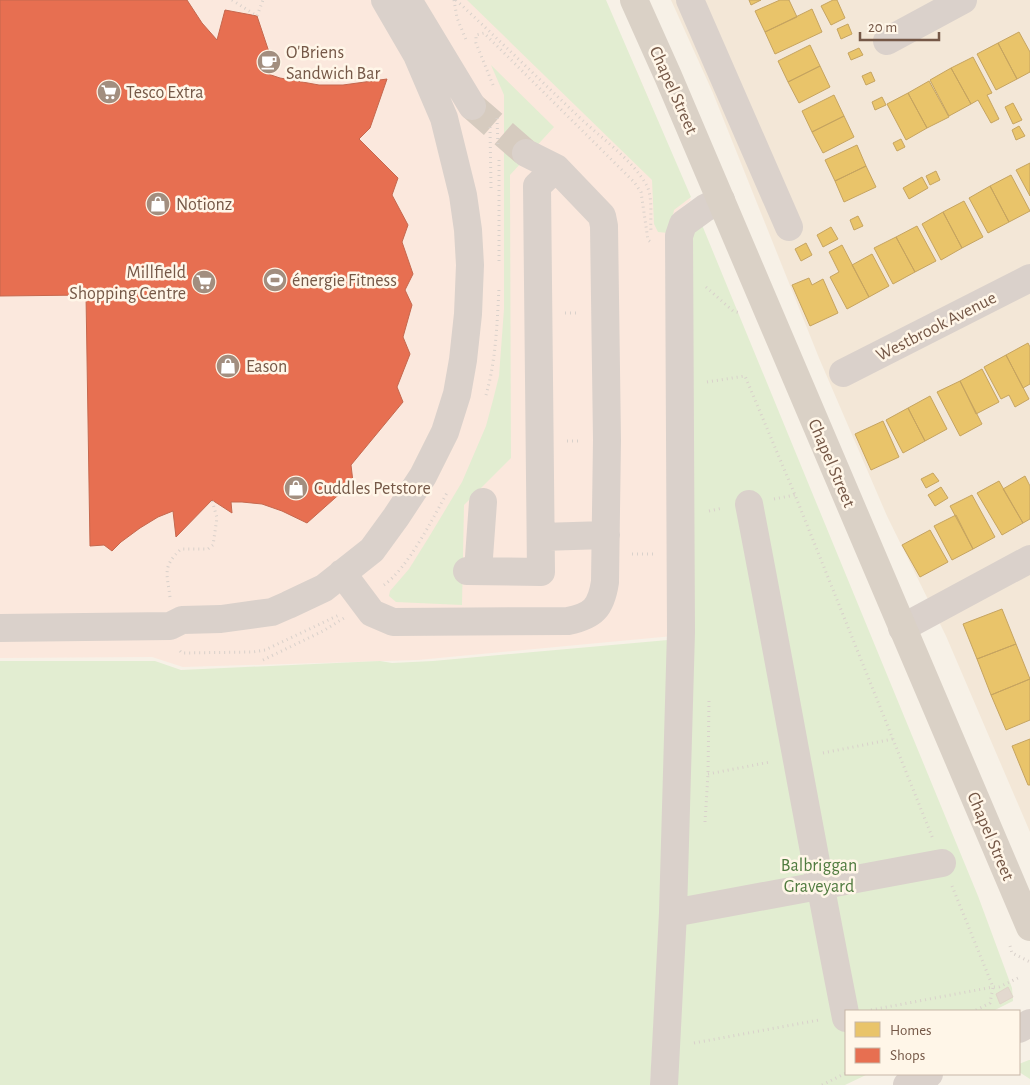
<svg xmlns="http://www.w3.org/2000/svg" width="1030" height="1085" font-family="'Alegreya Sans',sans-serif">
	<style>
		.residential { fill: #f3e7d7 }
		.commercial { fill: #fbe8dd }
		.green { fill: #e2edd1 }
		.homes { fill: #e9c46a; stroke: #c6a460 }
		.shops { fill: #e76f51; stroke: #c5684e }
		.building { fill: #e3d9cf; stroke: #e0d4c9 }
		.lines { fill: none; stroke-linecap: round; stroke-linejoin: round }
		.minor-tunnel { stroke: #d6cbbf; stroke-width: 28; stroke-dasharray: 28 14; stroke-linecap: butt }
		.path { stroke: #d9d1cb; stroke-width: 3; stroke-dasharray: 1 4; stroke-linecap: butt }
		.minor { stroke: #dad1cb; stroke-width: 28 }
		.major { stroke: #dad1c6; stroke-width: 28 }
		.labels { text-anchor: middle; stroke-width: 5; stroke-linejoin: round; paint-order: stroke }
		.poi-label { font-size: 18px; fill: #755847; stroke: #fff6e8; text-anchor: start }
		.street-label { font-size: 18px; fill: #755847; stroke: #fff6e8 }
		.park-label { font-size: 18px; fill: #507b3f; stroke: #fff6e8 }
	</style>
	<rect width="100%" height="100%" fill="#f7f1e7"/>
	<path class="residential" d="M671 0H1030V832L946 636 887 516 819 358 713 93Z"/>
	<path class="commercial" d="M0 0H603L638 74 691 200 676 212 673 636 418 660 183 667 152 657 0 658Z"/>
	<path class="green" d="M467 0H606L691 197 674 210 670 229 668 233 658 232 654 224 652 180Z
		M491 65 554 127 510 175 511 458 464 505 462 605 396 602 389 596 390 591 409 569 429 537 462 482 486 426 493 400 499 376 504 309V95Z
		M702 225 978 896 1012 988 1013 1001 993 1011H846V1074H868L845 1085H675L692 232Z
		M668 640 663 876 650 1085H0V661H155L181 670 380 661 392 663 433 661Z
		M1029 1060H1030V1079L1019 1072V1064Z"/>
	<path class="homes" d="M749 0H761L751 5Z
		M780 0H789L797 17 765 32 755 11Z
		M833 0H837L845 18 831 25 821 6Z
		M812 9 822 32 775 54 765 32Z
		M848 24 852 34 841 39 837 29Z
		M1019 32 1030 52V72L1017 79 998 43Z
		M998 43 1017 79 996 90 977 54Z
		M810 45 820 66 788 82 778 61Z
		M859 48 863 55 851 60 848 53Z
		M973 57 992 93 987 95 999 119 991 123 978 100 971 104 951 68Z
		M820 66 830 87 799 103 788 82Z
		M951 68 971 104 949 116 930 80Z
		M871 72 875 81 866 85 862 76Z
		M929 81 949 117 927 128 908 93Z
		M908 93 927 128 906 140 887 104Z
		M834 95 844 116 812 132 802 111Z
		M882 97 886 105 875 110 872 102Z
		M1013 103 1022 120 1013 124 1005 107Z
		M844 116 854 137 823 153 812 132Z
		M1019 126 1025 136 1016 140 1012 130Z
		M901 139 905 147 897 151 893 143Z
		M857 145 866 166 835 181 825 160Z
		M1030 163V196L1016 170Z
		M866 166 876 187 844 202 835 181Z
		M936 171 940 180 930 185 926 176Z
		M1011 175 1030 211 1009 222 990 186Z
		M922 177 928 188 909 199 903 188Z
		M990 186 1009 222 988 233 969 198Z
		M964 201 983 237 962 248 943 212Z
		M943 212 962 248 941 260 922 224Z
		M858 216 863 226 854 230 850 220Z
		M917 226 936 261 915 272 896 237Z
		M831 227 838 239 823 247 817 235Z
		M896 237 915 272 893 284 874 248Z
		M806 243 812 255 801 261 795 249Z
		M842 245 869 297 847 309 830 277 839 272 829 252Z
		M872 254 889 286 869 297 852 265Z
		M809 278 812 285 823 279 838 313 810 326 792 285Z
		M1028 343 1030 347V384L1023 388 1006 355Z
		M1006 355 1029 399 1015 407 1009 395 1001 399 984 367Z
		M982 369 999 402 976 414 960 381Z
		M960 381 982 424 960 436 937 392Z
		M930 396 947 429 925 441 908 408Z
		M908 408 925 441 903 453 886 420Z
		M883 421 899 457 871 470 855 434Z
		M933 473 939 481 926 488 921 479Z
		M1025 476 1030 486V519L1023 523 1003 489Z
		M999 481 1023 523 1002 535 977 493Z
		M941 487 948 498 935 506 928 495Z
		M972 495 995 537 973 549 950 506Z
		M956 515 973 549 952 560 934 526Z
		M930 530 948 562 920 577 902 545Z
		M1002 609 1016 644 977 659 963 624Z
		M1016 644 1030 679 991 695 977 659Z
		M1030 679V720L1006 730 991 695Z
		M1030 739V785H1028L1012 746Z"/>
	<path class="shops" d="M0 0H187L202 23 217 40 225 10 257 16 272 61 268 74 280 78 319 85H343L387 79 370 128 359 139 398 178 392 195 408 225 402 242 413 274 405 290 412 305 403 337 410 354 397 387 403 402 351 465 353 482 307 523 282 511 262 504 242 502H231L232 513 212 500 176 537 173 511 158 517 140 528 121 542 112 551 104 545 90 546 86 295 0 296Z"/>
	<path class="building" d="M1008 987 1013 997 1000 1004 996 994Z"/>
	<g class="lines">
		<path class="minor-tunnel" d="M472 106 526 153"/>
		<path class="path" d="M232 0 257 16 263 0
			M454 0 457 18 467 42
			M456 0C498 39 539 79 580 118 601 138 633 160 647 186 653 198 650 218 651 231
			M493 85 476 43V35L484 33 634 182 641 192 648 240 652 243
			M497 118 498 146
			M490 127 491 188
			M499 160V264
			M706 287 733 311 740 313
			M565 313H578
			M707 382 745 376 795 495 933 839
			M486 395C496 360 497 324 499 288
			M567 441H581
			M774 499 795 495
			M709 511 723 508
			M632 554H655
			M384 585C408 568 433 518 448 491
			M170 597C167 573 162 567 181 549H208L213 545 217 518 212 500
			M180 651 182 653 253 652 265 650 339 615
			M263 660 323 631 344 618
			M823 753 893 739
			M708 774 770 762
			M705 822 708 774 709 699
			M952 886 993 987 990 1003 974 1011
			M1010 946 1012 953 1030 962
			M871 1010 993 987H999L1018 978
			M694 1043 819 1020
			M822 1085 846 1073"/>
		<path class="minor" d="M408 0 472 106
			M690 0 789 227
			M887 41 963 0
			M843 373 1030 278
			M749 504C782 675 812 847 846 1018
			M541 537 606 535
			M467 571 541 572 537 186 556 168
			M478 571 483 502
			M342 573 372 613 393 622 568 621C593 616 601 608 605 582L607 440 604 226 602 216 556 168 526 153
			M0 628 170 626 182 620 221 619 272 612 288 605 324 588 372 550 396 517 423 476 445 432 457 394 463 360 468 314 470 265 468 230 463 195 444 118 417 55 385 0
			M902 628 1030 559
			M673 913 942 863
			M1019 1029 1030 1023
			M664 1085 673 913 681 632 679 236 683 224 705 208 721 200
			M907 1085 929 1074"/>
		<path class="major" d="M634 0 668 76 1030 927"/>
	</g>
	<defs>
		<g id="cafe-disc" transform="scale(1.25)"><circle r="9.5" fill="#a28e7f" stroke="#fff6e8"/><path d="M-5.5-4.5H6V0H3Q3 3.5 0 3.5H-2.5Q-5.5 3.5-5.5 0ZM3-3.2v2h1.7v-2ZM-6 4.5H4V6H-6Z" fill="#fff"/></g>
		<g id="supermarket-disc" transform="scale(1.25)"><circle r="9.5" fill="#a28e7f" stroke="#fff6e8"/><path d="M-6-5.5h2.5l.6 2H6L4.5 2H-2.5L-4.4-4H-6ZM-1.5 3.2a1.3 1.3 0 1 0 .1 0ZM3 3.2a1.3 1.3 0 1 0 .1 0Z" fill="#fff"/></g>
		<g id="shop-disc" transform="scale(1.25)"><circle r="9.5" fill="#a28e7f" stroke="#fff6e8"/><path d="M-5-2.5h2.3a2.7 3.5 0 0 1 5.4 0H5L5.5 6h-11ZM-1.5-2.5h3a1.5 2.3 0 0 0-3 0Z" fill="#fff"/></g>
		<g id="stadium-disc" transform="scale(1.25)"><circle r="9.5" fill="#a28e7f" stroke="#fff6e8"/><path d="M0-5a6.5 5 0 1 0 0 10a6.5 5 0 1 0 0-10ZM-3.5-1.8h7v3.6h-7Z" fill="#fff"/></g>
	</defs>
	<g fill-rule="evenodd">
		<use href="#cafe-disc" x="269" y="62"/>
		<use href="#supermarket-disc" x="109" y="92"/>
		<use href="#shop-disc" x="158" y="204"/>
		<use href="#stadium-disc" x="275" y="280"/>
		<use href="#supermarket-disc" x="204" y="282"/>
		<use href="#shop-disc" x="228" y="366"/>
		<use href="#shop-disc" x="296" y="488"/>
	</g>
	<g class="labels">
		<g class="poi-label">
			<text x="286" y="58">O'Briens<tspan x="286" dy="21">Sandwich Bar</tspan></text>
			<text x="126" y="98">Tesco Extra</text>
			<text x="176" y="210">Notionz</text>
			<text x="186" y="278" text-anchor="end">Millfield<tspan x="186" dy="21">Shopping Centre</tspan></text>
			<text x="292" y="286">énergie Fitness</text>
			<text x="246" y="372">Eason</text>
			<text x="314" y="494">Cuddles Petstore</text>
		</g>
		<g class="street-label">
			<text transform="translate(674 90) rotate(66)" y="6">Chapel Street</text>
			<text transform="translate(936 326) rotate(-27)" y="6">Westbrook Avenue</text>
			<text transform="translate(832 463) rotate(67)" y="6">Chapel Street</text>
			<text transform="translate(991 836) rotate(67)" y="6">Chapel Street</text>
		</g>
		<g class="park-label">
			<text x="819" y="871">Balbriggan<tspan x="819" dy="21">Graveyard</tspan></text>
		</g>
	</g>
	<rect x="845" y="1010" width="175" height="65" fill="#fff6e8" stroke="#c8b7a8"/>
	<rect x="855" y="1022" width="25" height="15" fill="#e9c46a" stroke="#c8b7a8"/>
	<text x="890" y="1035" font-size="15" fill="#755847">Homes</text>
	<rect x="855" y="1048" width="25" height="15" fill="#e76f51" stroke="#c8b7a8"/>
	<text x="890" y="1060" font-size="15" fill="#755847">Shops</text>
	<path d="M860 32v8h79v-8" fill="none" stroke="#755847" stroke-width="2.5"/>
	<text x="868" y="32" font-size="15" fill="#755847" stroke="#fff6e8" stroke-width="4" paint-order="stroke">20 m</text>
</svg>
